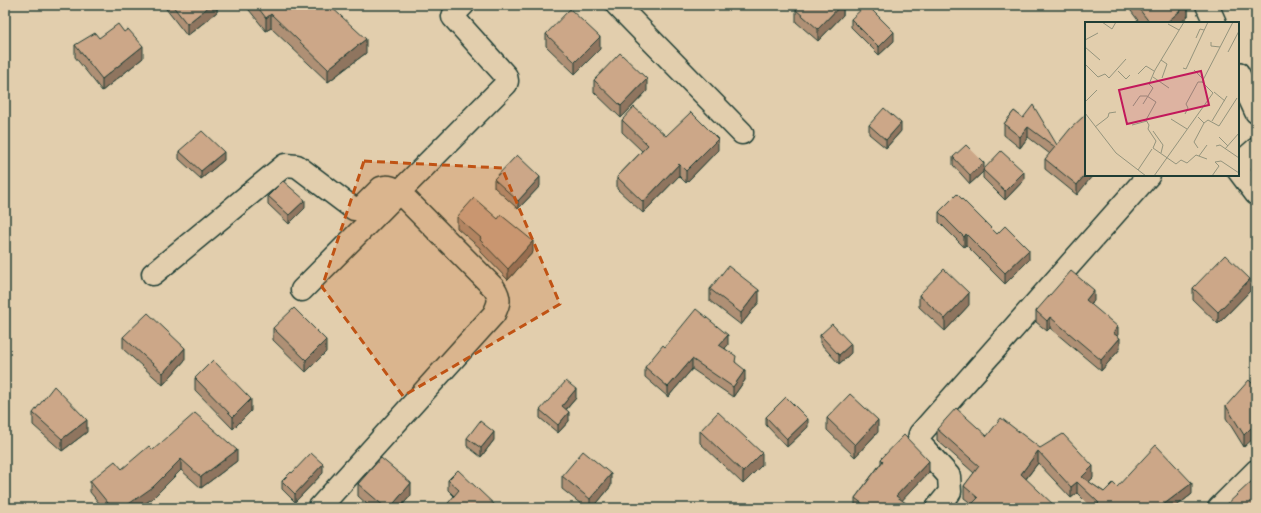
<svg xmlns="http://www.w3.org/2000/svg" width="1261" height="513" font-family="'Architects Daughter',sans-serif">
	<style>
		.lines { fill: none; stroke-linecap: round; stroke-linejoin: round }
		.minor-casing { stroke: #1f3d34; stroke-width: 25 }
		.minor { stroke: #e2cead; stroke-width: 22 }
		.wall { fill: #af9075; stroke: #1f3d34 }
		.shaded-wall { fill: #8f755f; stroke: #1f3d34 }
		.building { fill: #cca788; stroke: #1f3d34 }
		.marked { fill: #c05314; fill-opacity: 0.2; stroke: #c05314; stroke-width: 3; stroke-dasharray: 8 5; stroke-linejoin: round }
		.inset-road { fill: none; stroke: #94947d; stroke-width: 1 }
		.view { fill: #c2185b; fill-opacity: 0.15; stroke: #c2185b; stroke-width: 2 }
		.inset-edge { fill: none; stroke: #1f3d34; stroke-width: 2 }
	</style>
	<rect width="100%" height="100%" fill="#e2cead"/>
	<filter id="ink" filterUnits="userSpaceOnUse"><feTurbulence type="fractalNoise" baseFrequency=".025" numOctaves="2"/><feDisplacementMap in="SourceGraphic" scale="8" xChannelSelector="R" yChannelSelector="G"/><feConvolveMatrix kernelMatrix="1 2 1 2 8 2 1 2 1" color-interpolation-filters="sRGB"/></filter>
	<g filter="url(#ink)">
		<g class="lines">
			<g class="minor-casing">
				<path id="minor" d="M617 5 742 133
					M1207 5 1215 23
					M1238 73 1256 112
					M1238 165 1256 149
					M1238 170 1256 194
					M153 274 285 165 297 166 354 209H360L381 188C389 185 393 188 399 192L494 288C501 299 499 303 494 314L319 508
					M302 290 506 84 507 81 506 76 453 17 454 14 463 5
					M937 508 950 492 949 476 921 445 919 439 920 434 1149 175
					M1219 508 1256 471"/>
			</g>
			<use href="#minor" class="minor"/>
		</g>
		<path class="wall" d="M163 5H217V12L187 36Z
			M245 5H329L366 53 328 82 271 28 266 31Z
			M843 5V15L818 41 796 22V10Z
			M1128 5H1188V16L1180 23H1140L1128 7Z
			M851 19 894 41 879 55 851 27Z
			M546 34 600 49 575 74 546 46Z
			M99 38 143 58 102 91 75 57V45Z
			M594 80 647 91 621 118 594 92Z
			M1014 111 1057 145 1086 114 1077 195 1045 169V159L1050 154 1028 137 1020 148 1004 135V124Z
			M622 120 666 136 718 150 686 183 679 176 643 213 617 189V177L642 151 622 132Z
			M869 125 901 131 886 148 869 134Z
			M179 151 224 160 201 179 179 159Z
			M953 157 984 169 1024 180 1005 200 983 178V172L970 184 953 165Z
			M494 179 540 186 518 209 494 187Z
			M268 196 305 208 289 224 268 204Z
			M939 212 997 234 1029 260 1005 284 966 245 964 247 939 222Z
			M457 217 533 252 508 280 480 251V248L457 228Z
			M1193 288 1250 291 1218 324 1193 300Z
			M710 289 759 302 741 325 710 301Z
			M919 295 969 305 945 331 919 307Z
			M1094 301 1091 304 1118 337 1120 349 1101 371 1050 328 1047 331 1036 322V311Z
			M273 328 326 352 306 372 273 340Z
			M820 335 851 353 839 364 820 343Z
			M123 337 185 360 163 385 123 349Z
			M728 345 725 348 736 363 745 380 733 397 692 369 668 397 645 377V367L665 347Z
			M195 378 251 411 233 429 195 390Z
			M1256 387 1244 447 1226 418V406Z
			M576 398 566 410 569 421 558 433 540 418V410Z
			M33 413 87 432 62 451 33 425Z
			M766 417 808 427 787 447 766 425Z
			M827 418 878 432 855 457 827 430Z
			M937 429 987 436 1040 448 1093 478 1089 482 1104 492 1117 487 1192 494 1174 508H1092L1077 493 1071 498 1038 463 1026 479 972 504 964 498V486L974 473 937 440Z
			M700 431 762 465 743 484 700 443Z
			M467 438 494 440 481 457 467 446Z
			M153 450 237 461 201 488 181 470 153 498 139 508H103L90 492V481L122 469Z
			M881 459 929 472 902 500 910 508H855V498L881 463Z
			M292 473H323L295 502 282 489V481Z
			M562 476 611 486 593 508H586L562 489Z
			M448 480 497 508 454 496 448 490Z
			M358 484 411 495 400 508H371L358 496Z"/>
		<path class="shaded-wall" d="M211 5H217V12L187 36V24Z
			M841 5H843V15L818 41V29Z
			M1187 5H1188V16L1180 23H1166Z
			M271 14V28L266 31V18Z
			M894 32V41L879 55V47Z
			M600 37V49L575 74V62Z
			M366 39V53L328 82V69Z
			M143 46V58L102 91V79Z
			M647 79V91L621 118V106Z
			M901 123V131L886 148V140Z
			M1028 127V137L1020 148V137Z
			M718 139V150L686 183V171Z
			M224 152V160L201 179V171Z
			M984 163V171L983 170V172L970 184V175Z
			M679 164V176L643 213V202Z
			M1024 172V180L1005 200V191Z
			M1086 173V175H1093L1077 195V185Z
			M540 177V186L518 209V201Z
			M305 200V208L289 224V215Z
			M966 234V245L964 247V237Z
			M533 241V252L508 280V269Z
			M1029 250V260L1005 284V273Z
			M1250 279V291L1218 324V312Z
			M759 290V302L741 325V313Z
			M1094 290V301L1086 310V300Z
			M969 293V305L945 331V319Z
			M1050 317V328L1047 331V321Z
			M1118 327V337L1113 333Z
			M728 335V345L719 355V345Z
			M1120 338V349L1101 371V360Z
			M326 340V352L306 372V360Z
			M851 344V353L839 364V355Z
			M185 348V360L163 385V373Z
			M692 359V369L668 397V387Z
			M745 370V380L733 397V387Z
			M576 389V398L562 414V406Z
			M251 399V411L233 429V417Z
			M569 412V421L558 433V425Z
			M808 419V427L787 447V439Z
			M87 420V432L62 451V439Z
			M878 420V432L855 457V445Z
			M1256 423V436L1244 447V435Z
			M494 432V440L481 457V448Z
			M237 450V461L201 488V477Z
			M1038 451V463L1021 485V474Z
			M762 453V465L743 484V472Z
			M181 459V470L153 498 139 508H123Z
			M929 461V472L896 507V496Z
			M323 464V473L295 502V494Z
			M1093 466V478L1083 487 1082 477Z
			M611 474V486L593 508H590V499Z
			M1077 482V493L1071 498V487Z
			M411 483V495L400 508H390Z
			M1192 483V494L1174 508H1159Z"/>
		<path class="building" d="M172 5H211L187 24Z
			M256 5H329L366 39 328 69 271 14 266 18Z
			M799 5H841L818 29 796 10Z
			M866 5H867L894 32 879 47 851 19Z
			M1136 5H1187L1166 23H1150Z
			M570 9 600 37 575 62 546 34Z
			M118 24 124 32 128 29 143 46 102 79 75 45 95 33 99 38Z
			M620 53 647 79 621 106 594 80Z
			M1033 105 1057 145 1070 129 1086 114V173L1077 185 1045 159 1055 147 1028 127 1020 137 1004 124 1014 111 1023 118Z
			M634 107 666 136 691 112 718 139 686 171 679 164 643 202 617 177 648 145 622 120Z
			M884 108 901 123 886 140 869 125Z
			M202 131 224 152 201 171 179 151Z
			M966 145 984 163 970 175 953 157Z
			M1001 151 1024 172 1005 191 983 170Z
			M517 155 540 177 518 201 494 179Z
			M283 181 305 200 289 215 268 196Z
			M957 194 997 234 1005 226 1029 250 1005 273 966 234 964 237 939 212Z
			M474 198 498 219 501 215 533 241 508 269 480 240 481 238 457 217Z
			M1225 255 1250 279 1218 312 1193 288Z
			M728 266 759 290 741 313 710 289Z
			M944 269 969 293 945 319 919 295Z
			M1071 271 1094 290 1086 300 1118 327 1113 333 1120 338 1101 360 1050 317 1047 321 1036 311Z
			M294 308 326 340 306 360 273 328Z
			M696 309 728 335 719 345 736 356 735 362 745 370 733 387 692 359 668 387 645 367 663 345 665 347Z
			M148 313 185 348 163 373 123 337Z
			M832 324 851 344 839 355 820 335Z
			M213 360 251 399 233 417 195 378Z
			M1249 380 1256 387V423L1244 435 1226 406Z
			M566 381 576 389 562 406 569 412 558 425 540 410Z
			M54 386 87 420 62 439 33 413Z
			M850 394 878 420 855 445 827 418Z
			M786 397 808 419 787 439 766 417Z
			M956 408 987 436 1001 418 1040 448 1063 434 1093 466 1082 477 1104 492 1113 483 1117 487 1156 445 1192 483 1159 508H1093L1099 503 1077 482 1071 487 1038 451 1021 474 1057 508H968L978 498 964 486 979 466 937 429Z
			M718 412 762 453 743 472 700 431Z
			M195 413 237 450 201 477 181 459 153 487 123 508H112L90 481 115 461 122 469 149 446 153 450Z
			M480 421 494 432 481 448 467 438Z
			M904 435 929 461 896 496 910 506 909 508H868L855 498 883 461 881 459Z
			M583 451 611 474 590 499 562 476Z
			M311 453 323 464 295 494 282 481 291 472 292 473Z
			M381 458 411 483 390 508H386L358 484Z
			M458 470 497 507 496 508H444L459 490 448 480Z
			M1253 480 1256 483V508H1223Z"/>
	</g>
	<path class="marked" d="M364 161 502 168 560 304 403 396 322 287Z"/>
	<g transform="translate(1085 22)">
		<rect width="154" height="154" fill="#e2cead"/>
		<path class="inset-road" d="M17 0 27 7 31 0M83 2 94 8M111 16 115 7 119 8M0 18 13 11M126 20V24L135 25M0 25 15 38M143 30 154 9M76 38 82 42 77 56M0 42 13 55 20 52 24 56 41 37M98 46 101 47 123 0M109 48 119 58M33 49 41 57 45 53M53 52 61 44 69 49M68 55 84 66M129 70 140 79M0 80 12 68M58 82 68 66 64 62 70 48 99 0M48 84 55 74H62L71 80 61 98 64 103 63 107 71 119 68 126 91 142 96 138 102 141 111 133 122 137M0 91 31 131 61 154M100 92 103 86 101 82 113 60H117M113 95 119 101 123 98 134 104 152 76M86 97 102 107M127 99 142 74M47 103 62 99M10 105 23 95 24 91 31 90M68 109 78 123 76 131M134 115 143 124M131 124 135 123 154 136M113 126 109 120 119 101M140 127 154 111M114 134 122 123M53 148 67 127M69 154 128 71 117 60 148 0M127 154 134 144 130 140 136 139 154 151"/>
		<path class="view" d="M116 49 124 83 42 102 34 68Z"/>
		<rect width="154" height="154" class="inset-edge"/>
	</g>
	<rect width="1261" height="513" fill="none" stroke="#e2cead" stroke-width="20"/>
	<rect x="10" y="10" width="1241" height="493" fill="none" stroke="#1f3d34" stroke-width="1.5" filter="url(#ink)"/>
</svg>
